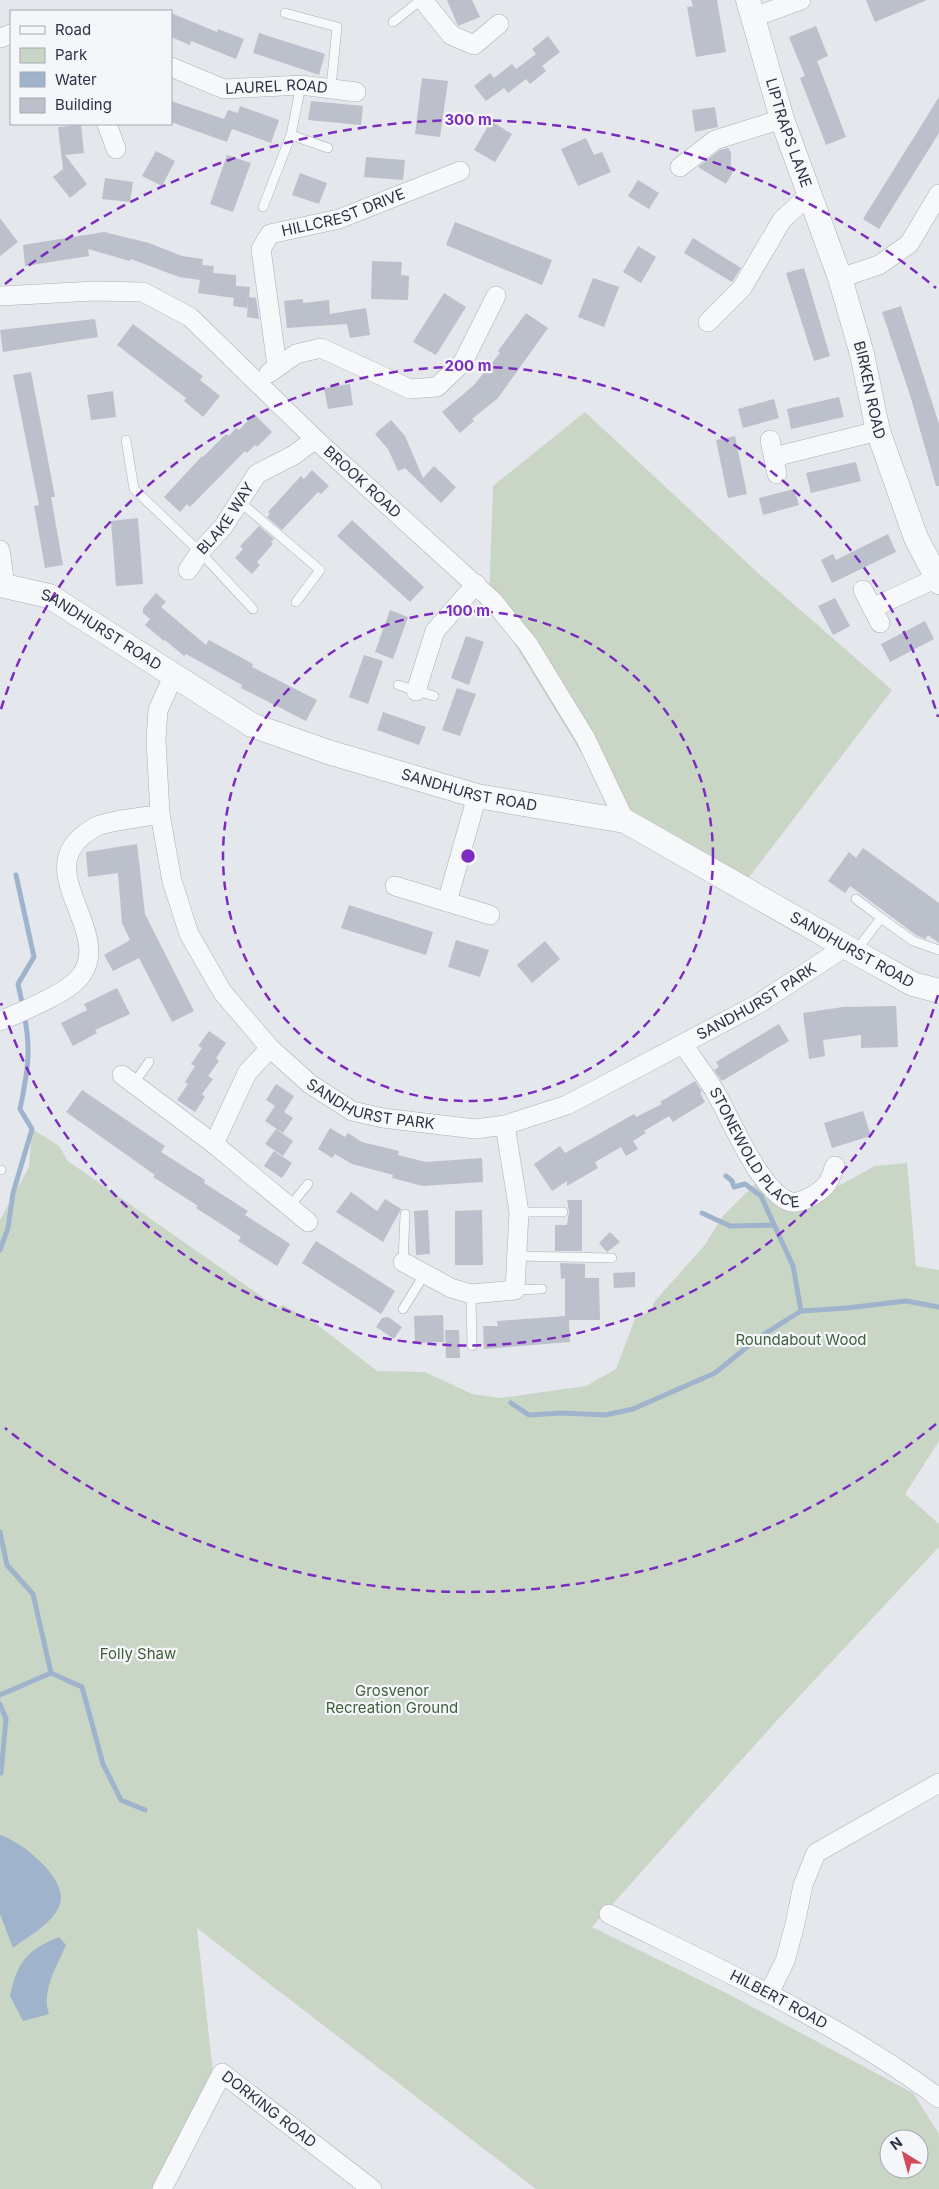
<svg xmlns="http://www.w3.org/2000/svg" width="939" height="2189" font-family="Inter,sans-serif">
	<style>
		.green { fill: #c9d6c5; fill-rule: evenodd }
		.water { fill: #9fb4cc }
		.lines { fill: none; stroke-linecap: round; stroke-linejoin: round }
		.stream { stroke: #9fb4cc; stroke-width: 5 }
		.building { fill: #bbc0ca }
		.service-casing { stroke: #a9aeb7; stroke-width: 10 }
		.minor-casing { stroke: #a9aeb7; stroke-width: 20 }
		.tertiary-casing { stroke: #a9aeb7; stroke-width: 25 }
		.service { stroke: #f7f8fa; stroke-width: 9 }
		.minor { stroke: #f7f8fa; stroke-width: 19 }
		.tertiary { stroke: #f7f8fa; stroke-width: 24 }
		.ring { fill: none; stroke: #7b2cbf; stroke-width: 2.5; stroke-dasharray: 9 6 }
		.labels { text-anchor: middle; stroke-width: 4.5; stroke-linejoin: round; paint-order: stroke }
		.street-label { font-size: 15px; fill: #2b3445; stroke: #f4f6f9 }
		.park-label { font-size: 15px; fill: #3f6138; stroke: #f4f6f9 }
		.centre { fill: #7b2cbf; stroke: #f4f6f9; stroke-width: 2.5 }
		.ring-label { font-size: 15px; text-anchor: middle; font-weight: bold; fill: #7b2cbf; stroke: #f4f6f9; stroke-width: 4.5; stroke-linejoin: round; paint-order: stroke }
	</style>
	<rect width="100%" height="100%" fill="#e4e7ec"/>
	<path class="green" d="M585 412 758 573 892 690 747 880 617 811 489 602 493 486Z
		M32 1129 59 1146 68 1161 278 1308 283 1305 315 1323 377 1371 425 1372 472 1394 500 1398 586 1386 616 1369 635 1319 651 1310 654 1302 704 1246 723 1216 760 1179 811 1201 875 1166 907 1163 916 1266 939 1270V1441L905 1494 939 1524V1547L779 1718 592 1927 728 1994 913 2093 939 2134V2189H536L197 1928 213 2073 154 2189H0V1220L29 1167ZM889 2139H919V2169H889Z"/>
	<path class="water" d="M0 1835C21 1841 72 1881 59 1907 50 1925 29 1936 13 1948L0 1914Z
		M59 1937 66 1945C57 1966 41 1991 49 2014L23 2021 10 1996C17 1963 26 1950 59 1937Z"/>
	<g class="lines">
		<path class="stream" d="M16 875 34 957 18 984 23 1007
			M726 1176 732 1181 734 1187 745 1184 761 1196 793 1266 801 1311
			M702 1213 730 1226 774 1225
			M0 1250 8 1228 13 1193 32 1129 20 1109C27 1075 32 1050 24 1015
			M511 1403 529 1415 562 1413 605 1415 633 1409 715 1373 758 1338 801 1311 847 1308 906 1301 939 1307
			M0 1532 7 1565 33 1594 51 1673
			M0 1695 51 1673 82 1687 103 1764 121 1800 145 1810
			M0 1704 6 1719 1 1773"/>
	</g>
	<path class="building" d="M447 0H472L480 17 458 26Z
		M691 0H717L726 52 696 57 687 7 693 6Z
		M866 0H927L875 22Z
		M171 13 217 32 218 29 244 39 236 59 191 41 190 45 171 37Z
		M816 26 828 56 817 61 846 137 826 145 800 78 805 76 789 37Z
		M259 33 325 54 319 75 253 53Z
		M548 36 560 52 542 66 546 71 530 84 526 79 508 93 504 88 486 101 474 86 490 73 494 78 512 64 516 69 536 54 532 49Z
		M422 78 448 81 440 137 415 134Z
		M939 97V133L879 229 863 219Z
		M171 101 224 119 228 110 238 113 240 106 279 120 271 143 232 129 227 142 171 122Z
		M311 101 363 106 361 125 308 120Z
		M715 107 718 127 695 132 692 110Z
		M491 121 512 134 495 162 474 150Z
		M81 125 84 153 65 155 87 184 70 198 53 177 63 169 58 127Z
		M586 138 594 155 602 152 611 172 578 186 561 149Z
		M728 148 731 152V166L735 168 726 184 698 167 720 150Z
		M156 151 175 161 162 186 142 176Z
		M227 155 251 163 233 212 210 204Z
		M366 157 405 160 403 180 364 177Z
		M300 173 327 183 319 204 292 195Z
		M105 178 133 182 130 202 102 199Z
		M638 180 659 193 649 209 628 196Z
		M0 218 18 242 0 256Z
		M455 222 552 260 542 285 446 245Z
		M104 232 149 243 182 256 203 259 202 265 214 266 213 273 236 275V286L250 287 249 297 256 298 259 319 247 317 248 298 247 308 233 306 234 298 198 293 200 280 179 277 131 259 130 261 88 249 89 256 25 266 23 245Z
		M693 238 741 268 732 282 684 253Z
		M638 246 656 257 641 283 623 272Z
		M372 261 402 262 401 275 409 276 408 300 371 299Z
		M804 268 830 356 814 361 786 273Z
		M593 278 619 287 604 327 578 317Z
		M444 293 466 307 436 355 413 342Z
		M303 299V303L329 300 330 314 366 308 370 335 350 338 347 324 287 328 284 301Z
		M901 306 939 424V486H936L910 395 882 312Z
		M526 313 548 328 498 398 472 419 474 421 460 433 442 412 474 385 500 353 498 351Z
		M95 319 98 337 3 352 0 330Z
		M133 324 203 376 200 380 220 396 203 417 184 401 186 398 117 345Z
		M31 372 55 497H51L63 565 45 568 34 506 39 505 13 375Z
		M350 384 353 405 328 409 324 388Z
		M113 391 116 417 91 420 87 395Z
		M839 397 844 417 791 429 787 409Z
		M774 399 779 418 743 428 738 409Z
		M254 414 272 432 257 447 255 445 247 453 245 451 190 507 187 504 180 512 164 497 202 456 203 457 226 434 229 436 236 428 239 430Z
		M391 420 405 436 423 478 434 466 456 487 441 503 405 468 398 471 388 449 375 434Z
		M735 436 747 494 728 498 716 440Z
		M856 462 861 481 811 493 806 473Z
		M312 470 329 486 321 494 318 492 282 530 267 517 270 514 268 512 301 476 304 479Z
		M794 489 799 505 763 515 759 498Z
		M138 518 143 584 116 586 111 521Z
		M352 520 424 587 410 602 337 536Z
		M259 526 274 539 271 542 273 544 257 562 260 565 252 574 235 558 243 549 240 546Z
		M888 534 896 552 832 583 821 560 833 554 836 560Z
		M156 593 166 602 161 607 206 645 209 640 253 664 252 667 317 700 306 721 241 688 242 685 186 654 184 656 165 640 164 641 145 625 150 619 143 613V608Z
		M835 598 850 626 833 635 818 606Z
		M390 610 408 617 393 659 375 652Z
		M925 621 934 639 890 662 881 644Z
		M466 636 484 642 469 685 451 678Z
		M364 655 383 661 368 704 349 697Z
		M457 688 476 694 460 736 442 730Z
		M383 712 426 727 419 745 377 730Z
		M137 844 145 914 194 1011 172 1022 139 958 113 971 104 955 130 940 122 923 118 873 88 877 86 852Z
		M863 848 939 903V943L928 935 925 939 916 935 850 886 845 893 828 881 849 852 856 858Z
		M349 905 433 932 426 955 341 928Z
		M456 940 489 950 480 977 448 967Z
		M545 941 560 959 532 983 517 965Z
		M117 988 130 1014 95 1030 97 1033 73 1046 61 1023 87 1010 84 1004Z
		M896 1006 898 1047 861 1048V1035L823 1040 825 1056 809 1059 803 1013 843 1007Z
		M779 1024 789 1041 722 1081 714 1070 719 1067 716 1062Z
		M209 1031 226 1043 216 1058 219 1061 208 1076 213 1079 202 1094 205 1097 195 1112 177 1100 188 1084 185 1082 195 1066 191 1064 202 1048 198 1046Z
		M695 1081 702 1092 700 1093 705 1102 673 1122 669 1116 644 1131 646 1133 633 1141 638 1149 626 1156 621 1147 595 1162 598 1168 567 1186V1181L552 1191 534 1164 560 1146 565 1153 634 1114 636 1117 662 1104 660 1102Z
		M276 1084 294 1096 284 1112 266 1100Z
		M82 1090 165 1146 161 1152 205 1180 204 1183 248 1211 245 1215 290 1244 277 1266 238 1241 241 1237 196 1208 198 1206 153 1177 155 1175 66 1112Z
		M275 1106 293 1118 283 1133 265 1121Z
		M863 1111 871 1136 832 1148 824 1123Z
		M330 1128 345 1137 348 1133 362 1142 399 1151 398 1155 426 1162 482 1158 483 1182 423 1186 392 1178 393 1175 352 1164 335 1154 332 1158 318 1149Z
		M276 1129 293 1141 283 1156 265 1144Z
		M274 1151 292 1163 282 1178 264 1166Z
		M351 1192 377 1211 385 1199 401 1209 383 1242 336 1212Z
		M567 1200H582V1251H555V1225H567L569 1212Z
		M428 1210 430 1254 416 1255 414 1211Z
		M482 1210 483 1265H455V1211Z
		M610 1232 620 1242 607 1252 599 1243Z
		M316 1241 395 1291 381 1314 302 1263Z
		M560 1263 585 1264V1278H599L600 1320H569L570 1342 484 1349 483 1326H498L497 1321 565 1316V1278L561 1279Z
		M635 1272V1287L614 1288 613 1273Z
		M443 1315 444 1342 415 1343 414 1316Z
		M388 1317 402 1327 394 1339 376 1327 382 1318Z
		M445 1330H459L460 1358H446Z"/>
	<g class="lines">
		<g class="service-casing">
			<path id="service" d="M285 13 337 27 331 87
				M393 22 421 0
				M291 135 328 148
				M263 207 291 135 301 85
				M126 440 134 489 200 552 253 609
				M240 502 320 570 296 602
				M398 685 434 696
				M856 899 881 918
				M855 952 881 918 913 941 939 950
				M134 1083 149 1062
				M0 1170H1
				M290 1206 308 1184
				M519 1212H563
				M516 1256 612 1258
				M403 1262 405 1214
				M515 1290 542 1289
				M471 1294 472 1346
				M403 1309 424 1275"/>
		</g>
		<g class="minor-casing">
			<g id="minor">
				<path d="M423 0 451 35 474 45 499 24"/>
				<path d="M754 17 801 0"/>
				<path d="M0 38 11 34"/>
				<path id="s1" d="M171 67 224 89 301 85 356 92"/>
				<path d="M107 124 116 149"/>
				<path d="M680 167 715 140 782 119"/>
				<path d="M840 278 879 265 909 244 939 194"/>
				<path id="s2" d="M0 296 95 291 143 292 190 317 315 439 493 601 528 644 586 739 625 821"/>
				<path d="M708 322 742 288 782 220 809 195"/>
				<path id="s3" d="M277 366 261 249 270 234 339 219 460 171"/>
				<path d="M269 373 296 354 321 348 410 389 437 387 463 362 496 296"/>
				<path d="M770 440 777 474"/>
				<path d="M774 457 878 431"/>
				<path d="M0 550 5 585"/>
				<path id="s4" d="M188 570 200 552 223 527 257 474 294 455 315 439"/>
				<path d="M863 590 880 623"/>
				<path d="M872 608 937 578"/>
				<path id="s5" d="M173 677 158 710 156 740 160 814 172 881 189 934 223 993 270 1048 310 1084 352 1111 383 1118 475 1129 505 1125 567 1105 758 1004 845 947"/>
				<path d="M416 691 435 631 476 584"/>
				<path d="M395 886 490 915"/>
				<path d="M447 902 477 796"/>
				<path d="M0 1021C19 1013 65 994 78 979 117 936 35 877 81 837 86 833 93 827 100 825 119 819 141 818 160 814"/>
				<path id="s6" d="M683 1044C694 1061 707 1077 717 1095 732 1122 760 1189 788 1201 798 1206 818 1194 825 1186 830 1182 832 1172 835 1166"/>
				<path d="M122 1075 214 1144 308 1222"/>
				<path d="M214 1144 247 1073 270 1048"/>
				<path d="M403 1262 451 1288 471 1294 515 1290 519 1212 505 1125"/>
				<path id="s7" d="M609 1914C722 1970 838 2023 939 2098"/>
				<path d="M769 1993 785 1961 795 1924 803 1885 816 1853 939 1783"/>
				<path id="s8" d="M162 2189 222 2073 372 2189"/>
			</g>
		</g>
		<g class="tertiary-casing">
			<g id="tertiary">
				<path id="s9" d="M748 0 782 119 840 278 862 354 878 431 916 538 939 582"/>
				<path id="s10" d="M0 585 49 596 252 725 328 752 477 796 625 821 855 952 913 984 939 991"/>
			</g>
		</g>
		<use href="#service" class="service"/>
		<use href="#minor" class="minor"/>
		<use href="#tertiary" class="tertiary"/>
	</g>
	<g class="ring">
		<circle cx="468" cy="856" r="245"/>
		<path d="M938 995A490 490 0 0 1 1 1003M1 709A490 490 0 0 1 938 717"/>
		<path d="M936 1424A736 736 0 0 1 5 1428M5 284A736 736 0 0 1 936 288"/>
	</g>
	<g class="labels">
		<g class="street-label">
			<text dy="5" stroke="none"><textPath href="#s1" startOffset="110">LAUREL ROAD</textPath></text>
			<text dy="5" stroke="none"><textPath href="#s9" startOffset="139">LIPTRAPS LANE</textPath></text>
			<text dy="5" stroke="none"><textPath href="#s3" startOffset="212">HILLCREST DRIVE</textPath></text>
			<text dy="5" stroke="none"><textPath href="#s9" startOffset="409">BIRKEN ROAD</textPath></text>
			<text dy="5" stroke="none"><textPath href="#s2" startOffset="435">BROOK ROAD</textPath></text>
			<text dy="5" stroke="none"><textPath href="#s4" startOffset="64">BLAKE WAY</textPath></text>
			<text dy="5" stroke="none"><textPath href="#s10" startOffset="112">SANDHURST ROAD</textPath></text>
			<text dy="5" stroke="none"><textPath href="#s10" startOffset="518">SANDHURST ROAD</textPath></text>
			<text dy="5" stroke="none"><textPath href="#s10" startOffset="938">SANDHURST ROAD</textPath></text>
			<text dy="5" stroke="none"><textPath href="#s5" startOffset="944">SANDHURST PARK</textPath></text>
			<text dy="5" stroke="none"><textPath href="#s5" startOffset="524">SANDHURST PARK</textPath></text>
			<text dy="5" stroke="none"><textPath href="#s6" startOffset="128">STONEWOLD PLACE</textPath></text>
			<text dy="5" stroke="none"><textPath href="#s7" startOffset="190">HILBERT ROAD</textPath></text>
			<text dy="5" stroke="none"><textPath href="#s8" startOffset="190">DORKING ROAD</textPath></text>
		</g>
		<g class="park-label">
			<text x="801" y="1345">Roundabout Wood</text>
			<text x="138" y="1659">Folly Shaw</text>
			<text x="392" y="1696">Grosvenor<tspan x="392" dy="17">Recreation Ground</tspan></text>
		</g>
	</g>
	<circle cx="468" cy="856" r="8" class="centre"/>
	<g class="ring-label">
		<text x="468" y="125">300 m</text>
		<text x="468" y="371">200 m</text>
		<text x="468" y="616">100 m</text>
	</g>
	<rect x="10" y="10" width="162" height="115" fill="#f4f6f9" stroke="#a4a8b1"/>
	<rect x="20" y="26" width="25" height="8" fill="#f7f8fa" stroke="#a4a8b1"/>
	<text x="55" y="35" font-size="15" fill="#2b3445">Road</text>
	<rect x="20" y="48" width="25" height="15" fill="#c9d6c5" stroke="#a4a8b1"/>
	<text x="55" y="60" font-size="15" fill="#2b3445">Park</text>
	<rect x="20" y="72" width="25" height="15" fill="#9fb4cc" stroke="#a4a8b1"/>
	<text x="55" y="85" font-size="15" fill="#2b3445">Water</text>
	<rect x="20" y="98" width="25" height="15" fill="#bbc0ca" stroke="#a4a8b1"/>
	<text x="55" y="110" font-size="15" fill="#2b3445">Building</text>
	<g transform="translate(904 2154) rotate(323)"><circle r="24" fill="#f4f6f9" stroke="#a4a8b1"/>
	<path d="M0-4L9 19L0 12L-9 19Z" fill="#d1495b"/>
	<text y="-8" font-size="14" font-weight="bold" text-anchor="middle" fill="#2b3445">N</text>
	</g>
</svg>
